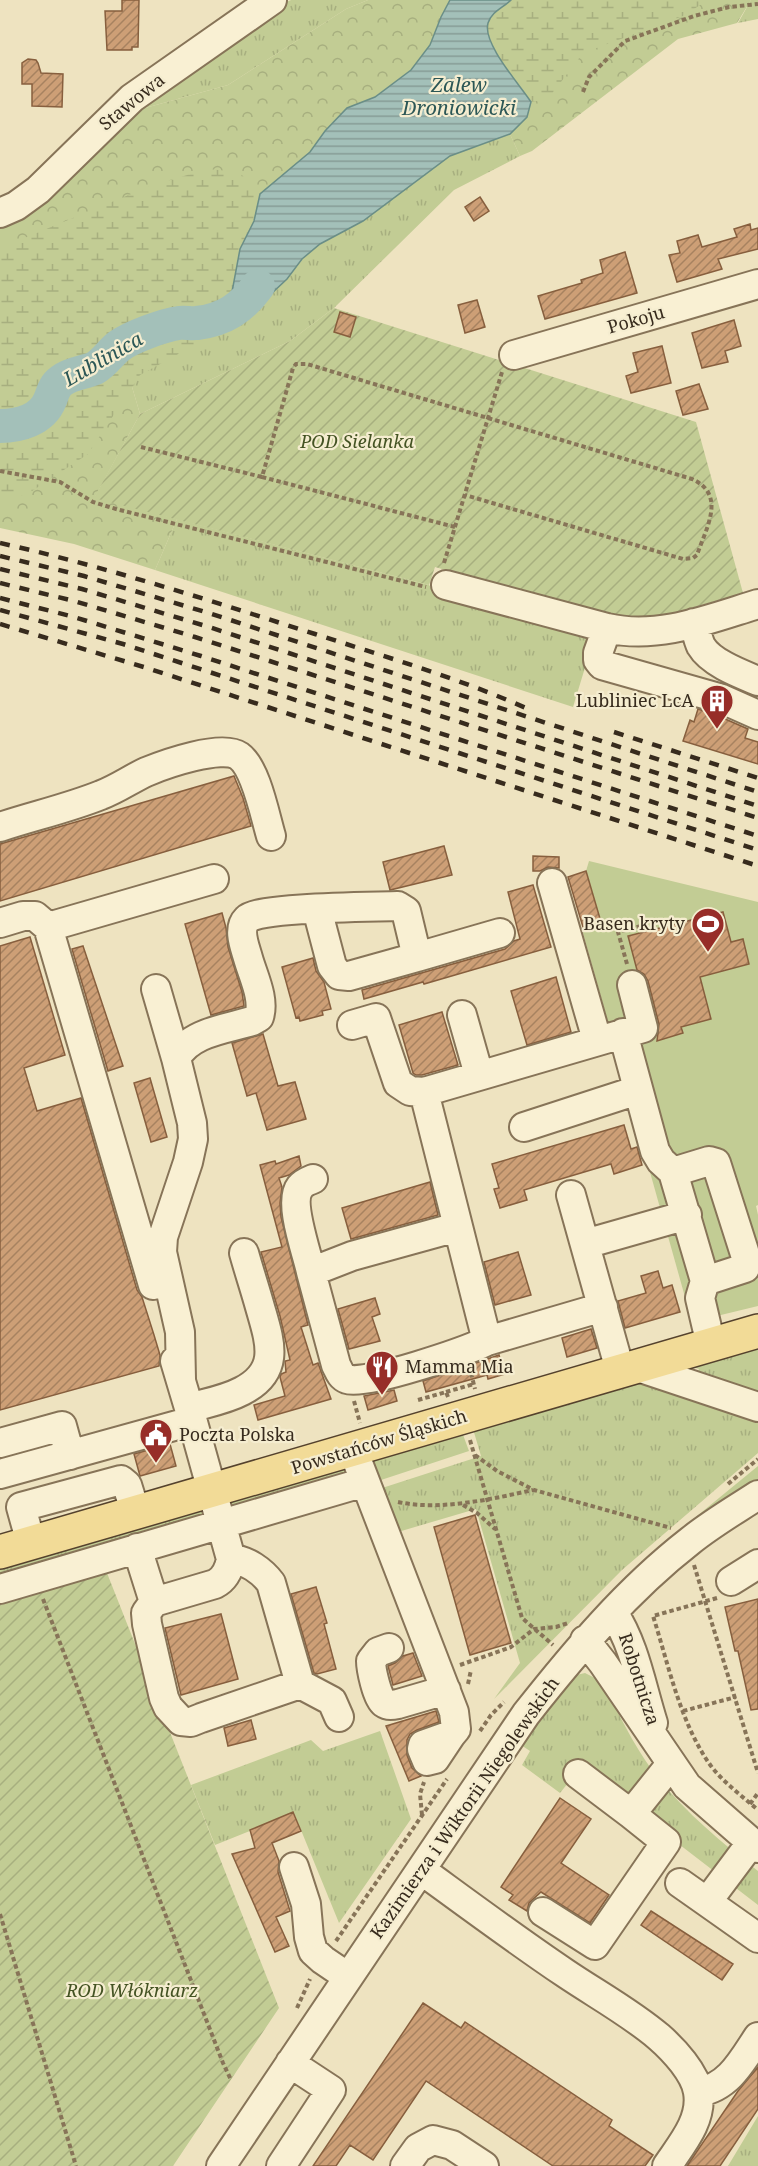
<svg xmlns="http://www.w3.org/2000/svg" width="758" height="2166" font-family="'Noto Serif',serif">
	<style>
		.grass { fill: url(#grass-tufts) }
		.forest { fill: url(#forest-crowns) }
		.wetland { fill: url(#wetland-marsh) }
		.park { fill: #c2cc94 }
		.garden { fill: url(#garden-furrows) }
		.water { fill: url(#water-rules); stroke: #6a8e87; stroke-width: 1.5 }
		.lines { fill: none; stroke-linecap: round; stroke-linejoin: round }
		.river { stroke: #a3c0b9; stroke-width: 34 }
		.building { fill: url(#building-hatch); stroke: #875f3e; stroke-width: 1.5 }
		.minor-casing { stroke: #877458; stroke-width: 32 }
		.major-casing { stroke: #55422d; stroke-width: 36 }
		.path { stroke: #877458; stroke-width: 4; stroke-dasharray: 4.5 3; stroke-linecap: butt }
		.minor { stroke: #f9f0d3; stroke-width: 28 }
		.major { stroke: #f2db97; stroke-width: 33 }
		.rail { stroke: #372b1d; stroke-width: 4.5; stroke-dasharray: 10 10; stroke-linecap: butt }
		.labels { text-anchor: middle; stroke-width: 4.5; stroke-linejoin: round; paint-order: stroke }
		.street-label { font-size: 18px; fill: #372b1d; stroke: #f5edd0 }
		.park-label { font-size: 18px; font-style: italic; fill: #445323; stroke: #f5edd0 }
		.poi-label { font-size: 18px; fill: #372b1d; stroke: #f5edd0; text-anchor: end }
		.water-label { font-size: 20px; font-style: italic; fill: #2c5756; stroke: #f5edd0 }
	</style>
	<defs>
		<pattern id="grass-tufts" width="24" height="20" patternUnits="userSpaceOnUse" patternTransform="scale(1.5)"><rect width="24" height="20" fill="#c2cc94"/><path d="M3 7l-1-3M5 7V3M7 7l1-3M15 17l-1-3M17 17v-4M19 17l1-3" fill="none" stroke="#a7af7f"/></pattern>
		<pattern id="forest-crowns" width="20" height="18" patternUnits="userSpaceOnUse" patternTransform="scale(1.5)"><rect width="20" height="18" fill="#c2cc94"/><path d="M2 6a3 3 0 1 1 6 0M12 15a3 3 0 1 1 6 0" fill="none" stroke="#a7af7f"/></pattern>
		<pattern id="wetland-marsh" width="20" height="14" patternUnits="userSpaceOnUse" patternTransform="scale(1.5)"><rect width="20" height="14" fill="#c2cc94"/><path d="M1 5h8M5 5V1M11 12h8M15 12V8" fill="none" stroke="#a7af7f"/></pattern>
		<pattern id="garden-furrows" width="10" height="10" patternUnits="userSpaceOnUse" patternTransform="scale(1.5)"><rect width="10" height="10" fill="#c2cc94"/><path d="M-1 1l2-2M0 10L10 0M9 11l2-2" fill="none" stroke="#a7af7f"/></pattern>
		<pattern id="water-rules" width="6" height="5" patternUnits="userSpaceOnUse" patternTransform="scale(1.5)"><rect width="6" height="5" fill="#a3c0b9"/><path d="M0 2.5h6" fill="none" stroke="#869c96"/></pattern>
		<pattern id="building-hatch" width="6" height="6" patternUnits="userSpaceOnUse" patternTransform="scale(1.5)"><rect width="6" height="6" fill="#cd9f76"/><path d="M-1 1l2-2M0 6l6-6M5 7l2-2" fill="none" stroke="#a78260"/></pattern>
	</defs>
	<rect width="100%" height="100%" fill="#eee3c0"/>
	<path class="grass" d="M291 0H368L346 9 228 85 127 113 275 7Z
		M751 0H758V19L738 23Z
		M510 134 520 156 454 190 334 308 290 341 140 414 125 363 232 313 257 307 287 279 302 259 320 244 363 221 450 156Z
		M177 519 429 585 439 596 595 635 573 707 155 570Z
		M758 1347V1394L697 1373 699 1369 690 1366Z
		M626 1383H647L758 1416V1453L622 1570 494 1699 520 1663 476 1509 398 1532 379 1489 481 1456 473 1429Z
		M462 1432 469 1451 378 1481 372 1462 375 1458Z
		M758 1466V1482L689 1530 686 1525Z
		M344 1467 349 1476 344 1478 340 1473 264 1495 262 1500 237 1513 225 1502Z
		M206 1504 210 1517 0 1577V1565Z
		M585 1673 595 1678 604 1686C619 1714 633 1744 652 1770 681 1809 720 1841 758 1871V1905L580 1768 560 1793 522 1765 530 1751 518 1743 572 1676Z
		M380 1731 411 1819 339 1923 294 1813 215 1845 191 1785 311 1740 323 1751Z
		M758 2116V2166H728Z"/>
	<path class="forest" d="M368 0H450L441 17 430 45 411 70 375 97 347 108 325 131 310 152 260 194 178 227 0 318V221L127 113 228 85 346 9Z
		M511 0H751L737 23 678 39 532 151 520 156 510 134 527 117Z
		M125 363 140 414 95 497 177 519 155 570 74 544 0 528V368Z"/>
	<path class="wetland" d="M511 0H708L683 16 583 53 548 99 531 102C520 85 482 43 488 23 492 11 503 8 511 0Z
		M208 169 239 172 260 194 254 221 240 249 232 292 223 318 213 335 140 375 88 454 29 493 0 502V248L153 185Z"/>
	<path class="park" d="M589 861 758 902V1205L756 1206 758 1215V1306L692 1322 583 933 584 927 601 922 586 871Z"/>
	<path class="garden" d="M334 308 696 422 743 593 636 624 435 567 429 585 94 498 140 414 290 341Z
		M107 1573 279 2008 173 2166H0V1605Z"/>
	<path class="water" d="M450 0H511C503 8 492 11 488 23 482 43 520 85 531 102L527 117 510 134 450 156 363 221 320 244 302 259 287 279 257 307 223 318 232 292 240 249 254 221 260 194 310 152 325 131 347 108 375 97 411 70 430 45 441 17Z"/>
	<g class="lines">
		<path class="river" d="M0 426C19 426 42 420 50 400 53 393 54 386 61 381 71 373 84 373 95 368 105 362 110 353 119 346 131 337 164 325 179 323 185 322 191 324 197 323 224 320 242 308 258 286"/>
	</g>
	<path class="building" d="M122 0H139L138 47H132V50H107L105 11H122Z
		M28 59 36 60 38 63 41 73 63 74 62 107 32 106V84H22V63Z
		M480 197 489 211 474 221 465 207Z
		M750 224 751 230 758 228V249L718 259 722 269 677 282 669 255 680 253 677 241 698 235 702 247 737 237 734 229Z
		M625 252 637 293 545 319 538 296 582 283 581 280 603 273 600 260Z
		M477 300 485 327 465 333 458 305Z
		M340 312 356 317 350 337 334 332Z
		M734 320 741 346 725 351 728 362 702 368 692 333Z
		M662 346 671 383 631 393 626 376 638 372 633 353Z
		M699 384 708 409 683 415 676 391Z
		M698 709 716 715 748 729 745 738 758 742V764L683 741 690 720 694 722Z
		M234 776 243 798 251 826 0 901V844Z
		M444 846 452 875 390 890 383 862Z
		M533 856 559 857V868L548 867 540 871H533Z
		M586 871 601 922 583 927 568 877Z
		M533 885 551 947 424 984 423 982 364 999 362 990 505 949 514 941 520 939 508 892Z
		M723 912 731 942 743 939 749 964 700 977 711 1019 681 1027 683 1033 657 1041 659 1024 648 981 644 974 637 970 628 936Z
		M222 913 226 928 228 947 242 992 244 1006 211 1015 185 924Z
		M30 937 65 1055 24 1068 37 1111 81 1098 137 1290 142 1297 154 1335 160 1355 159 1366 0 1410V946Z
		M83 946 123 1066 108 1071 72 949Z
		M313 958 316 971 324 982 331 1009 322 1011 323 1015 300 1021 299 1017 296 1018 282 967Z
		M556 977 571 1032 527 1045 511 991Z
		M442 1012 458 1065 422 1075H416L413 1073 399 1025Z
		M263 1034 278 1086 295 1082 306 1119 267 1130 256 1093 247 1096 232 1043Z
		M150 1078 167 1137 151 1142 134 1083Z
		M624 1125 631 1149 637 1147 642 1165 614 1174 611 1164 524 1190 527 1200 500 1208 494 1189 499 1188 492 1164Z
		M299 1156 301 1166 289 1175 279 1178 282 1187 280 1203 281 1217 308 1325 301 1327 313 1365 318 1363 331 1399 258 1420 254 1405 285 1396 280 1377 281 1374 286 1372 285 1361 290 1360 280 1316 261 1252 282 1247 260 1165 275 1161 276 1164Z
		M430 1182 438 1215 351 1239 342 1208Z
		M518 1252 531 1295 495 1305 484 1262Z
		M658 1271 663 1288 672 1285 680 1312 625 1328 618 1301 646 1293 641 1276Z
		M375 1298 380 1314 372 1317 380 1341 349 1349 338 1309Z
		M591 1329 597 1348 567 1357 562 1338Z
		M499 1355 505 1374 488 1379 487 1375 426 1392 423 1381Z
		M394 1390 397 1401 368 1410 364 1396Z
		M170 1444 176 1466 140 1476 134 1454Z
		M475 1515 511 1643 470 1655 434 1527Z
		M316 1587 327 1623 324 1624 336 1669 317 1674 314 1673 291 1594Z
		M758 1599V1709L751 1710 738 1651H735L725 1607Z
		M221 1614 238 1679 181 1695 165 1628Z
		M413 1653 422 1676 393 1685 388 1666 395 1663 403 1656Z
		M436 1711 439 1722 417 1730 410 1734 407 1740V1755L412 1768 421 1776 409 1781 386 1726Z
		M251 1720 256 1739 228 1746 224 1728Z
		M560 1798 591 1819 561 1863 609 1895 590 1923 541 1892 529 1903 527 1911 509 1900 513 1895 501 1887Z
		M293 1812 301 1831 272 1843 279 1861 278 1872 290 1911 276 1917 289 1946 275 1952 232 1854 255 1848 250 1830Z
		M651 1911 733 1964 722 1980 641 1925Z
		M423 2003 461 2028 465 2022 612 2120 609 2126 653 2155 645 2166H553L426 2081 373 2160 350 2145 336 2166H313Z
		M758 2067V2109L720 2166H687L738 2091Z"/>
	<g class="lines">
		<g class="minor-casing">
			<path id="minor" d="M0 213 16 206 38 190 132 98 272 0
				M514 355 758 284
				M446 585 607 628C658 640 709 619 758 604
				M694 623C696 630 698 640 701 646 711 663 741 674 758 681
				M607 628 598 653V660L602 665 722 699 758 715
				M0 827C33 816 69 808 101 795 117 789 131 779 146 772 165 764 222 744 239 756 256 768 265 816 271 836
				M552 883 597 1040
				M0 923 23 916H35L48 927 153 1285
				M48 927 214 879
				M417 957 500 933
				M156 989 176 1058
				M462 1015 479 1075
				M352 1025 376 1018 398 1083 410 1091 424 1092
				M623 1033 655 1151 661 1161 673 1172 705 1281 700 1298 711 1345
				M524 1127 638 1090
				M673 1172 709 1161 716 1163 744 1251 747 1261 745 1268 705 1281
				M571 1195 620 1370
				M457 1227 352 1256 311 1272 336 1365C339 1371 341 1377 347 1379 366 1386 466 1351 487 1341
				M585 1244 687 1215
				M311 1272C307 1253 288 1202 300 1187 303 1183 308 1181 313 1179
				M603 1307 487 1341 424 1092 643 1028 632 985
				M175 1361 189 1408
				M635 1366 758 1407
				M181 1379 180 1332 162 1252 163 1237 188 1162 193 1139 192 1123 176 1058C190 1032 226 1029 252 1021L259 1017C265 999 253 976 248 958 245 947 237 929 247 919 258 907 375 907 398 906L406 911 417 957 349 976 339 975 332 966 317 909
				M0 1443 62 1426 70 1455
				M353 1450 454 1712 456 1729 451 1735 423 1745 422 1749 427 1761 435 1759 451 1735
				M0 1474 192 1421
				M31 1543 21 1507 121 1480 127 1485 136 1514
				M137 1548 154 1602 215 1584C225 1579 229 1570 231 1559L189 1408C206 1403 225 1400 242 1391 281 1371 270 1342 260 1307 255 1289 249 1271 244 1253
				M731 1581 758 1564
				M0 1589 365 1482
				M154 1602 146 1613 147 1624 164 1698 168 1707 181 1721 191 1722 201 1718 300 1684 271 1583C262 1571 247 1560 231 1559
				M613 1612C635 1646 641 1685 653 1723
				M585 1640 603 1663 687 1786 758 1848
				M389 1648 378 1652 371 1661C371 1669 377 1698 384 1703 388 1706 393 1705 398 1704L446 1690
				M300 1684 332 1701 339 1717
				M578 1774 631 1814
				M751 1843 707 1902 758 1938
				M294 1867 306 1904 309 1937 313 1951 323 1960 348 1977
				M421 1870C469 1905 516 1940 565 1973 596 1994 631 2013 659 2037 674 2050 695 2073 698 2092 703 2120 681 2145 667 2166
				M680 1883 707 1902
				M543 1912 595 1945 666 1842 631 1814 671 1764
				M699 2092C729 2087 742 2061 758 2037
				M221 2166 526 1714C575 1652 627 1590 690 1541 711 1524 735 1510 758 1495
				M281 2166 331 2090 290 2063
				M405 2166 418 2148 433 2140 452 2145 484 2166"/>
		</g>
		<g class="major-casing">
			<path id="major" d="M0 1552 758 1331"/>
		</g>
		<path class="path" d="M583 92 589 77 625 41 694 16 729 7 758 4
			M141 447 262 477
			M0 471 60 482 93 502 116 509 426 587
			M455 527 262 477 293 368 296 364H307L692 479C727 495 706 528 697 555L693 558 683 559 465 495
			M444 563 502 372
			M627 964 618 932 641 926
			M471 1373 475 1389
			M446 1392 474 1384
			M418 1400 446 1392 448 1397
			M354 1401 360 1423
			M470 1440 522 1618 553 1645
			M475 1455 497 1471 534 1490 671 1528
			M728 1484 758 1459
			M398 1502C440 1511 492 1499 533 1490
			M463 1505 477 1513 495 1529
			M694 1565 758 1773
			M717 1598 653 1616C669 1666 680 1723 711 1766 724 1783 742 1796 758 1810
			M43 1599 223 2063 231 2080
			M460 1665 511 1647 534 1629 556 1627 568 1623
			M468 1684 471 1670
			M683 1711 736 1697
			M480 1731 491 1715 504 1702
			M750 1804 758 1793
			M422 1815 420 1794 424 1782
			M0 1914 76 2166
			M336 1941 447 1779
			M297 2008 310 1979"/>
		<use href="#minor" class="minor"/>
		<use href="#major" class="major"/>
		<path class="rail" d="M0 543C107 567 211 601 315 634 386 657 458 678 526 708
			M0 556 84 576 212 614 758 792
			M0 569 82 589 209 627 758 806
			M0 583 74 601 195 637 758 818
			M0 598 74 617 201 656 758 836
			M0 610 123 644 758 850
			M0 624 147 668 758 866
			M614 732 758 778"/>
	</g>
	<defs>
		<g id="building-pin" transform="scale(1.725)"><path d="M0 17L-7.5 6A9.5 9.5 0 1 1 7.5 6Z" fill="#972d28" stroke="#f5edd0"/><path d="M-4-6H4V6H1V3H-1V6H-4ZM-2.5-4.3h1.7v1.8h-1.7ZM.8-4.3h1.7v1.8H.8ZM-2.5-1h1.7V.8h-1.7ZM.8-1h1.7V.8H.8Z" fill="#fff"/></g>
		<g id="stadium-pin" transform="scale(1.725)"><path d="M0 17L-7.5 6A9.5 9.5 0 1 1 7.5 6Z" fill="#972d28" stroke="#f5edd0"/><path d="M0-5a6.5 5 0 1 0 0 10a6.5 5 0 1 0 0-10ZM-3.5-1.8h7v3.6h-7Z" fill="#fff"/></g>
		<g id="restaurant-pin" transform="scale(1.725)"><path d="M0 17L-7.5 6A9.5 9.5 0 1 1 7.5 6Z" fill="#972d28" stroke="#f5edd0"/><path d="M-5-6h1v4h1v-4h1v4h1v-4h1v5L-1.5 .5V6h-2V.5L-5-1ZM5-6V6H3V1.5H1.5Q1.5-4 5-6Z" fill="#fff"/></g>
		<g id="civic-pin" transform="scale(1.725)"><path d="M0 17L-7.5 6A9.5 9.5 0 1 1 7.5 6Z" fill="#972d28" stroke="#f5edd0"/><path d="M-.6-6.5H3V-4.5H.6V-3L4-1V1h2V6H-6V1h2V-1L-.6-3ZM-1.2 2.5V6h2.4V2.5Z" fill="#fff"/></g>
	</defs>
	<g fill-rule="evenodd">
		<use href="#building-pin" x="717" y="701"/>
		<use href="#stadium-pin" x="708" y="924"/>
		<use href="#restaurant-pin" x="382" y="1367"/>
		<use href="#civic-pin" x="156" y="1435"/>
	</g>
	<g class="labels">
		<g class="street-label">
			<text transform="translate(132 102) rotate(-39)" y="6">Stawowa</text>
			<text transform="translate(636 320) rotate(-16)" y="6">Pokoju</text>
			<text transform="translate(379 1442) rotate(-17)" y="6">Powstańców Śląskich</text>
			<text transform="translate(639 1679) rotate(72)" y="6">Robotnicza</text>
			<text transform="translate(465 1808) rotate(-55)" y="6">Kazimierza i Wiktorii Niegolewskich</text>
		</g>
		<g class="park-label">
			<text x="357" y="448">POD Sielanka</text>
			<text x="132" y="1997">ROD Włókniarz</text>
		</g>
		<g class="poi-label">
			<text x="694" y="707">Lubliniec LcA</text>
			<text x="685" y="930">Basen kryty</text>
			<text x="405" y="1373" text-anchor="start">Mamma Mia</text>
			<text x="179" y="1441" text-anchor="start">Poczta Polska</text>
		</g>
		<g class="water-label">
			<text x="459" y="92">Zalew<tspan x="459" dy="23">Droniowicki</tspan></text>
			<text transform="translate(103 359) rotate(-30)" y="7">Lublinica</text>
		</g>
	</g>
</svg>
